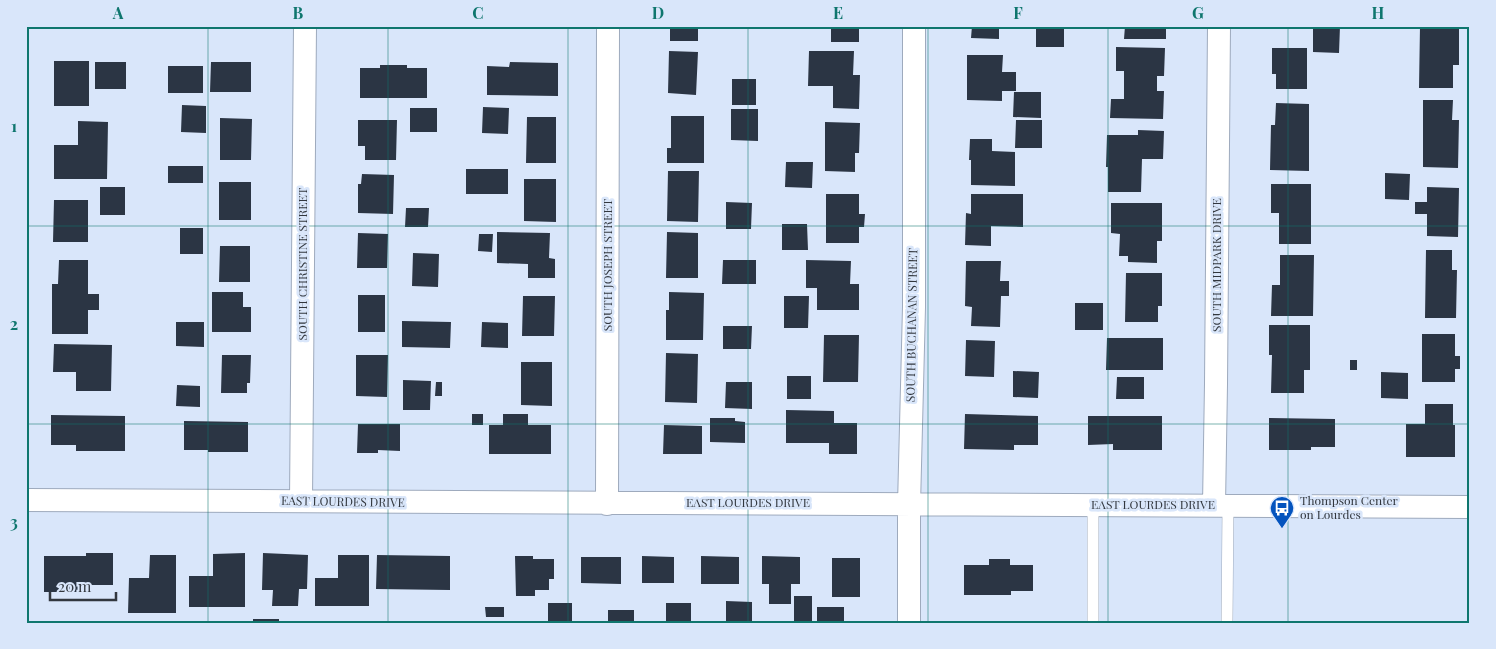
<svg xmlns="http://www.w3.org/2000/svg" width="1496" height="649" font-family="'Playfair Display',serif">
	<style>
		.building { fill: #2b3544 }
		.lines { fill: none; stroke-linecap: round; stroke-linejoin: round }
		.lane-casing { stroke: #9eaabd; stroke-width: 12 }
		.street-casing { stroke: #9eaabd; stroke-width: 24 }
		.lane { stroke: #fff; stroke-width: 11 }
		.street { stroke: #fff; stroke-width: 22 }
		.grid { fill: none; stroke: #0f766e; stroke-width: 1; stroke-opacity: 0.55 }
		.labels { text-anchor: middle; stroke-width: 5; stroke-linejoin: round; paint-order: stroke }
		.street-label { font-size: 12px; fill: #32373e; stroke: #d9e6fa }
		.poi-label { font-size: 12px; fill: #32373e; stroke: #d9e6fa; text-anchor: start }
		.neatline { fill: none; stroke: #0f766e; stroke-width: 2 }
		.grid-label { font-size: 16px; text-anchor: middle; font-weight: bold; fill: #0f766e }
	</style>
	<rect width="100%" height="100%" fill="#d9e6fa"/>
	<path class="building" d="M670 26H698V41H670Z
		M831 26H859V42H831Z
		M972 26H999V39L971 38Z
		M1036 26H1064V47H1036Z
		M1125 26H1166V39H1124Z
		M1313 26H1340L1339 53 1313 52Z
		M1420 26H1459V65H1453V88H1419Z
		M1116 47 1165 48 1164 76H1157V91H1164L1163 119 1110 118 1111 99H1124V71H1116Z
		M1272 48H1307V89H1276V74H1272Z
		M669 51 698 52 696 95 668 93Z
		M809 51H854L853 75H860L859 109 833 108V86H808Z
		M967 55H1003L1002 72H1016V91H1002V101L967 100Z
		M54 61H89V106H54Z
		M95 62H126V89H95Z
		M211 62H251V92H210Z
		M510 62 558 63V96L487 95V66L509 67Z
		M380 65H407V68H427V98H360V68H380Z
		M168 66H203V93H168Z
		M732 79H756V105H732Z
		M1014 92H1041V118L1013 117Z
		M1423 100H1453L1452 120H1459L1458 168 1423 167Z
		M1276 103 1309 104V171L1270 170 1271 125H1275Z
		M182 105 206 106V133L181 132Z
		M483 107 509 108 508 134 482 133Z
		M410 108H437V132H410Z
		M731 109H758V141L731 140Z
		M671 116H704V163H667V148H671Z
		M527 117H556V163H526Z
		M220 118 252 119 251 160H220Z
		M358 120H397L396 160H365V146H358Z
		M1016 120H1042V148H1015Z
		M78 121 108 122 107 179H54V145H78Z
		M825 122 860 123 859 153H855V172L825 171Z
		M1138 130 1164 131 1163 159H1142L1141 192H1108V167H1106L1107 135H1138Z
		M970 139H992V151L1015 152V186L971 185V160H969Z
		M786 162H813L812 188 785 187Z
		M168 166H203V183H168Z
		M466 169H508V194H466Z
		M668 171H699L698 222 667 221Z
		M1385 173 1410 174 1409 200 1385 199Z
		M362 174 394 175 393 214 358 213V184H361Z
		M524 179H556V222L524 221Z
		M219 182H251V220H219Z
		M1271 184H1311V244H1279V213H1271Z
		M100 187H125V215H100Z
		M1427 187 1459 188 1458 237 1427 236V214H1415V202H1427Z
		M826 194H859V214H865L864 227H859V243H826Z
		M971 194H1023V227L991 226V246L965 245 966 213 971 214Z
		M54 200H88V242H53Z
		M726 202 752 203 751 229H726Z
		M1111 203H1162V241H1157V263L1128 262V256H1119L1120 234 1111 233Z
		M406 208H429L428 227H405Z
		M782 224H807L808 250H782Z
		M180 228H203V254H180Z
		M497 232 550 233 549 258 555 259V278H528V264L497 263Z
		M667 232 698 233V278H666Z
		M358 233 388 234 387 268H357Z
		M479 234H493L492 252 478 251Z
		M220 246H250V282H219Z
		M1426 250H1452V270H1457L1456 318H1425Z
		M413 253 439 254 438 287 412 286Z
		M1280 255H1314L1313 316H1271L1272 285H1280Z
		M59 260H88V294H99V310H88V334H52V284H58Z
		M723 260H756V284H722Z
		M806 260 851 261 850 284H859V310H817V288H806Z
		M966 261H1001L1000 281H1009V296H1001L1000 327 971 326 972 307 965 306Z
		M1126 273H1162V306H1158V322H1125Z
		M212 292H243V307H251V332H212Z
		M669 292 704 293 703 340H666V310H669Z
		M358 295H385V332H358Z
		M523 296H555L554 336H522Z
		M784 296H809L808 328H784Z
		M1075 303H1103V330H1075Z
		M402 321 451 322 450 348 402 347Z
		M176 322H204V347L176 346Z
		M482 322 508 323V348L481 347Z
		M1269 325H1310V370H1304V393H1271L1272 355H1269Z
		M723 326H752L751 349H723Z
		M1422 334H1455V356H1460V369H1455V382H1422Z
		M824 335H859L858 382H823Z
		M1107 338H1163V370H1106Z
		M966 340 995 341 994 377 965 376Z
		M54 344 112 345 111 391H76V372H53Z
		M666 353 698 354 697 403 665 402Z
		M222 355H251L250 383H247V393H221Z
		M356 355H388L387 397 356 396Z
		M1350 360H1357V370H1350Z
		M521 362H552V406L521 405Z
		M1013 371 1039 372 1038 398 1013 397Z
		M1381 372 1408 373V399L1381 398Z
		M787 376H811V399H787Z
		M1117 377H1144V399H1116Z
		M403 380 431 381 430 410H403Z
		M436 382H442V396H435Z
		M726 382H752V409L725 408Z
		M177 385 200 386V407L176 406Z
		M1425 404H1453V425H1455V457H1406V424H1425Z
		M786 410 834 411V423H857V454H829V443H786Z
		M472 414H483V425H472Z
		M503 414H528V425H551V454H489V425H503Z
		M965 414 1038 416V445H1014V450L964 449Z
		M51 415 125 416V451H76V445H51Z
		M1088 416H1162V450H1113V444L1088 445Z
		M710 418H735V421L745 422V443L710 442Z
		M1269 418 1335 419V447H1311V450H1269Z
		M184 421 248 422V452H208V450H184Z
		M358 424H400V451L378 450V453H357Z
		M664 425 702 426V454H663Z
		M86 553H113V585H90V592H44V556H86Z
		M245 553V607H189V576H213V554Z
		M263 553 308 555 307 589H299L298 606H272L273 590H262Z
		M150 555H176V613H128L129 578H149Z
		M338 555H369V606H315V578H338Z
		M377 555 450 556V590L376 589Z
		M515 556H533V559H554V579H549V590H535V596H516Z
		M642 556 674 557V583H642Z
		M701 556 739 557V584H701Z
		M762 556 800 557V584H791V604H769V584H762Z
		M581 557H621V584L581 583Z
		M832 558H860V597H832Z
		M989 559H1010V565H1033V591H1011V595H964V565H989Z
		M794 596H812V623H794Z
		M726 601 752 602V623H726Z
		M548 603H572V623H548Z
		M666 603H691V623H666Z
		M485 607H504V617H486Z
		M817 607H844V623H817Z
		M608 610H634V623H608Z
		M253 619H279V623H253Z"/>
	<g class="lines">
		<g class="lane-casing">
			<path id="lane" d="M1093 505V623
				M1227 623 1228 505"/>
		</g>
		<g class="street-casing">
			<path id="street" d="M26 500 1470 507
				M301 501 305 26
				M607 504 608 26
				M1214 505 1216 384 1219 26
				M909 623V505L914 307V26"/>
		</g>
		<use href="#lane" class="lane"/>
		<use href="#street" class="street"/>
	</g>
	<path class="grid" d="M208 26V623M388 26V623M568 26V623M748 26V623M928 26V623M1108 26V623M1288 26V623M26 226H1470M26 424H1470"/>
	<defs>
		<g id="bus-pin" transform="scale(1.25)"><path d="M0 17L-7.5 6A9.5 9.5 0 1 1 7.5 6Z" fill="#0454be" stroke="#d9e6fa"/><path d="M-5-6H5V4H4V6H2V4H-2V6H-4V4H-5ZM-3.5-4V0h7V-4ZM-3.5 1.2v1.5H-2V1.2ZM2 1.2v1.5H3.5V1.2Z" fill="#fff"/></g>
	</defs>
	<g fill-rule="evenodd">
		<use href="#bus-pin" x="1282" y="508"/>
	</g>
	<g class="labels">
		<g class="street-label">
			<text transform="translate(303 264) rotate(-90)" y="4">SOUTH CHRISTINE STREET</text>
			<text transform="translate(608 265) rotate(-90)" y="4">SOUTH JOSEPH STREET</text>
			<text transform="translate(1217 265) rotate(-90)" y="4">SOUTH MIDPARK DRIVE</text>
			<text transform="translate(912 325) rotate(-89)" y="4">SOUTH BUCHANAN STREET</text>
			<text transform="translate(343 502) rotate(1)" y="4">EAST LOURDES DRIVE</text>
			<text x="748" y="507">EAST LOURDES DRIVE</text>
			<text x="1153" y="509">EAST LOURDES DRIVE</text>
		</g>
		<g class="poi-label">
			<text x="1300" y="505">Thompson Center<tspan x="1300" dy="14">on Lourdes</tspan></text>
		</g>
	</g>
	<rect width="1496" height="649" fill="none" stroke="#d9e6fa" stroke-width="55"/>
	<path d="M50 592v8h66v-8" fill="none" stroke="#32373e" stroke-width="2.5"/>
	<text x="58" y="592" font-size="15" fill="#32373e" stroke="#d9e6fa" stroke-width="4" paint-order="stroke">20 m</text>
	<rect x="28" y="28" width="1440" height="594" class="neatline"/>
	<g class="grid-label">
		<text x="118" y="19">A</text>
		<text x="298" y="19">B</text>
		<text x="478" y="19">C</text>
		<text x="658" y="19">D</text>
		<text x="838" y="19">E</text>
		<text x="1018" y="19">F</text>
		<text x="1198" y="19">G</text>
		<text x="1378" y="19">H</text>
		<text x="14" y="132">1</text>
		<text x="14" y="330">2</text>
		<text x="14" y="528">3</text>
	</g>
</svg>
